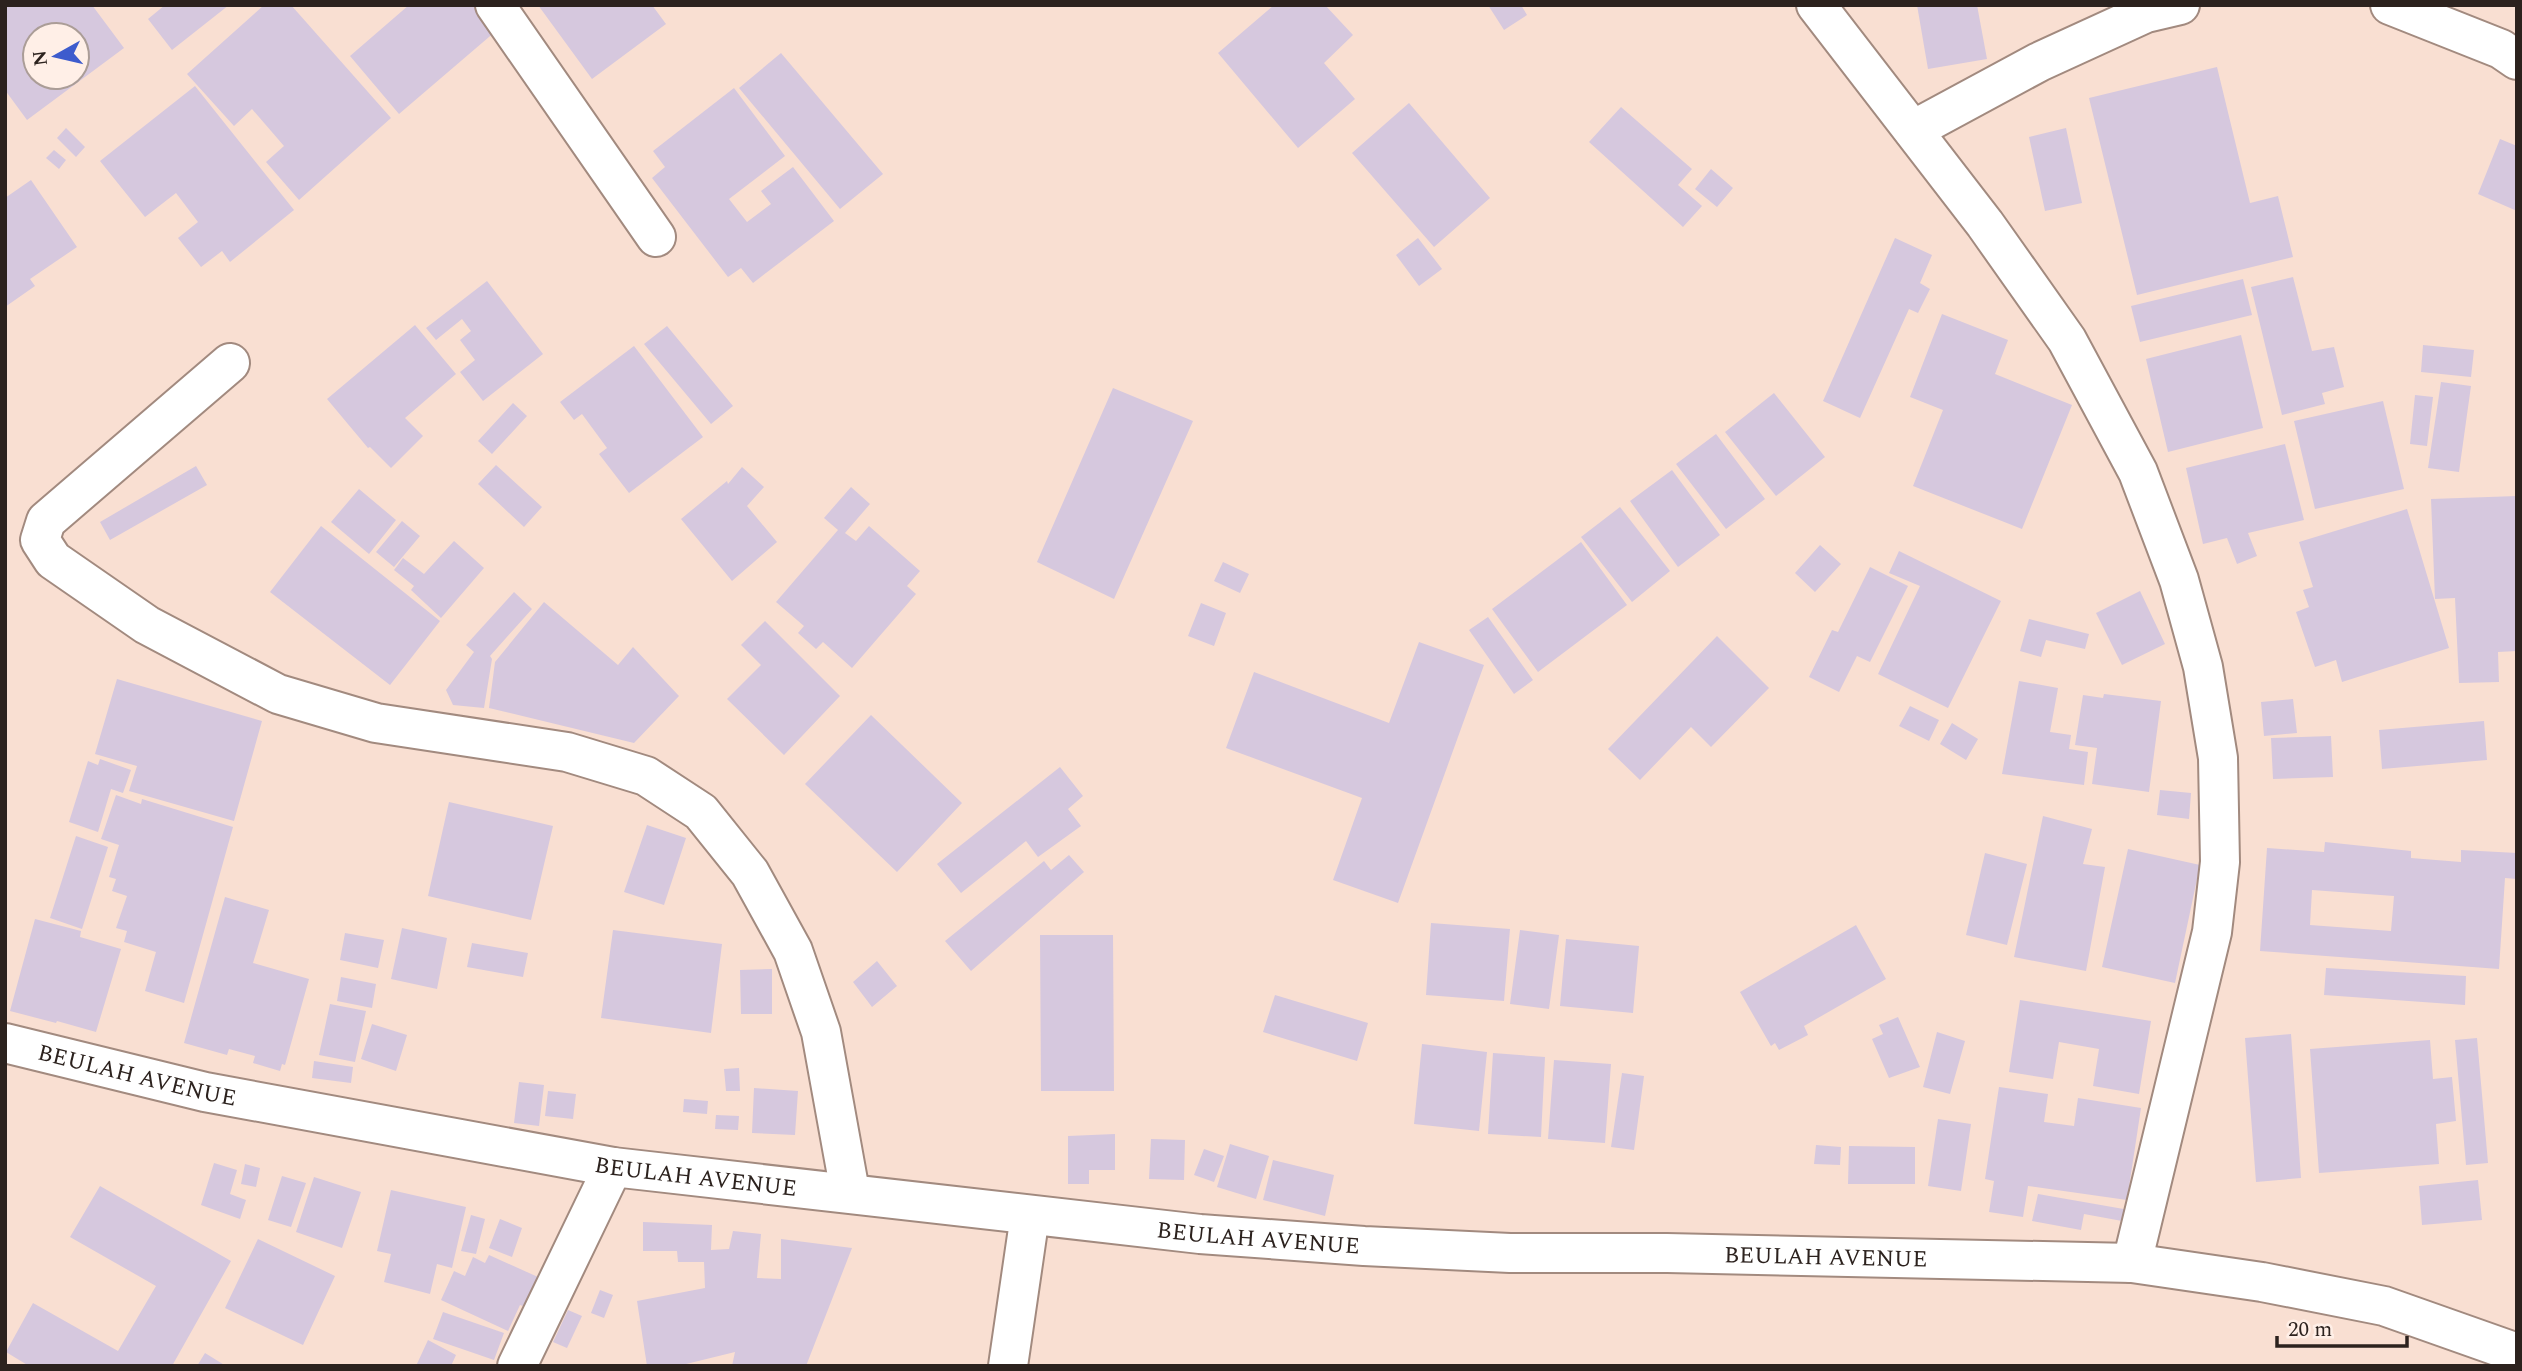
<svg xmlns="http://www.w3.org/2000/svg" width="2522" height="1371" font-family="Spectral,serif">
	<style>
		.building { fill: #d6c8de; fill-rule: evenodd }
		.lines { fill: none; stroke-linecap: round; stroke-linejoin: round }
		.minor-casing { stroke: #a28a7f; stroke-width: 42 }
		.minor { stroke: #fff; stroke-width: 38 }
		.labels { text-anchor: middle; stroke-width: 5; stroke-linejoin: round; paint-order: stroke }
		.street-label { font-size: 23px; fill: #2c221e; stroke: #ffefe7 }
	</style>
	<rect width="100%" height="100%" fill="#f9dfd2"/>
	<path class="building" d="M5 5H92L124 48 27 120 5 90ZM35 35H77V77H35Z
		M165 5H229L172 50 148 19Z
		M264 5H291L391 118 299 200 266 162 284 146 252 109 234 126 187 74Z
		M409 5H474L496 31 399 114 350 56Z
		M538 5H652L666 24 592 79Z
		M1274 5H1325L1353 35 1324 63 1355 99 1298 148 1218 53Z
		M1488 5H1521L1527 15 1504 30Z
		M1917 5H1977L1987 59 1928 69Z
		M781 53 883 174 840 209 739 88Z
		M2217 67 2250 203 2278 196 2293 257 2137 295 2089 98Z
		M195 86 294 210 230 262 222 251 201 267 178 238 198 222 176 193 145 217 100 161Z
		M734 88 785 156 729 199 747 222 771 204 761 191 793 167 834 221 753 283 741 268 728 277 652 178 665 167 653 151Z
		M1409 103 1490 198 1434 247 1352 153Z
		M1621 107 1692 169 1678 185 1702 206 1683 227 1589 142Z
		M66 128 85 147 76 157 57 138Z
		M2066 128 2082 203 2045 211 2029 137Z
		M2500 139 2517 146V211L2478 194Z
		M54 150 66 160 59 169 46 158Z
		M1711 169 1733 188 1717 207 1695 189Z
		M31 180 77 247 30 279 35 286 5 307V198Z
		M1418 238 1442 269 1419 286 1396 255Z
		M1895 238 1932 255 1920 283 1930 289 1918 313 1909 309 1860 418 1823 401Z
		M2293 277 2312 351 2334 347 2344 387 2322 393 2325 404 2282 415 2251 287Z
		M2243 279 2252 315 2140 342 2131 306Z
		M487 281 543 354 483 401 460 372 475 360 460 340 471 331 462 319 436 340 426 328Z
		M1942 314 2008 340 1995 374 2072 405 2022 529 1913 486 1943 410 1910 397Z
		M415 325 456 374 405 418 423 436 391 468 370 447 368 448 327 399Z
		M667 326 733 406 711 424 644 344Z
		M2241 335 2263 428 2168 452 2146 359Z
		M2423 345 2474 350 2471 377 2421 372Z
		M634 346 703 437 629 493 599 454 607 448 582 414 574 420 560 402Z
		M2441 382 2471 386 2459 472 2428 468Z
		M1113 388 1193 421 1114 599 1037 562Z
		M1774 393 1825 457 1776 496 1725 432Z
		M2415 395 2433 397 2427 446 2410 444Z
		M2383 401 2404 489 2315 509 2294 421Z
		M513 403 527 416 492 454 478 441Z
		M1716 434 1765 499 1726 529 1676 464Z
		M2285 444 2304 520 2248 533 2257 556 2237 564 2227 538 2203 544 2186 468Z
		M496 465 542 507 524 527 478 484Z
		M196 466 207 485 110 540 100 522Z
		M742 467 764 487 747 506 777 542 732 581 681 519 727 481 728 484Z
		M1672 470 1720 535 1678 567 1630 501Z
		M851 487 870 504 845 533 856 541 869 526 920 571 907 586 916 594 852 668 823 642 816 649 798 633 804 626 776 602 838 530 824 518Z
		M359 489 396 520 369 554 331 522Z
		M2517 496V651L2498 652 2499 682 2459 683 2455 598 2435 599 2431 499Z
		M1620 507 1670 571 1632 602 1581 537Z
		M2407 509 2449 648 2342 682 2336 660 2315 667 2296 612 2309 607 2303 590 2313 587 2299 542Z
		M402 521 420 536 394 567 376 552Z
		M321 526 440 621 390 685 270 592Z
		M454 541 484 568 441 618 411 590 414 586 394 570 403 558 424 574Z
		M1581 542 1627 605 1538 672 1492 609Z
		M1820 545 1841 564 1815 592 1795 573Z
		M1899 551 2001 601 1948 708 1878 674 1920 586 1889 573Z
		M1223 562 1249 574 1240 593 1214 581Z
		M1870 567 1908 586 1870 662 1857 656 1839 692 1809 677 1832 630 1838 632Z
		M2140 591 2165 644 2122 665 2096 613Z
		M514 592 532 609 490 656 492 659 484 708 453 705 446 690 474 652 466 645Z
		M544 602 618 665 633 647 679 696 634 743 489 708 495 662Z
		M1201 603 1226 613 1214 646 1188 636Z
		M1488 617 1533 680 1514 694 1469 630Z
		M2029 619 2089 634 2085 649 2046 640 2041 657 2020 651Z
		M765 621 840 696 784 755 727 699 761 665 741 645Z
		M1717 636 1769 688 1711 747 1691 727 1640 780 1608 749Z
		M1419 642 1484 665 1398 903 1333 880 1362 798 1226 748 1254 672 1389 723Z
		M117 679 262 721 234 821 129 791 137 766 95 754Z
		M2019 681 2058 688 2050 732 2071 735 2069 749 2088 752 2084 785 2002 774Z
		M2104 694 2161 701 2149 792 2092 784 2097 748 2075 745 2083 695 2103 698Z
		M2293 699 2297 733 2264 736 2261 702Z
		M1910 706 1939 720 1929 741 1899 726Z
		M871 715 962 803 897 872 805 784Z
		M2484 721 2487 760 2382 769 2379 730Z
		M1952 723 1978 739 1966 760 1940 744Z
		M2331 736 2333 777 2273 779 2271 738Z
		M100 759 131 770 123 793 111 789 98 832 69 822 88 761 98 765Z
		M1060 767 1083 796 1068 809 1081 826 1038 857 1026 841 961 893 937 864Z
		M2160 790 2191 793 2189 819 2157 815Z
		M116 795 141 804 142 799 233 827 184 1003 145 991 156 952 124 942 127 931 116 928 127 896 112 891 116 879 109 877 119 845 101 839Z
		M449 802 553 826 531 920 428 896Z
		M2043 816 2092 829 2083 864 2105 867 2086 971 2014 957Z
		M647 825 686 838 664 905 624 892Z
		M76 836 108 847 82 929 50 918Z
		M2325 842 2411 851V858L2461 862V850L2517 853V879L2505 878 2499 969 2260 951 2267 848 2324 852ZM2312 890 2394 896 2391 931 2310 925Z
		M2128 849 2200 865 2175 983 2102 967Z
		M1985 853 2027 864 2007 945 1966 935Z
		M1069 855 1084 872 971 971 945 941 1044 861 1051 870Z
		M225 897 269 910 253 963 309 979 285 1065 282 1064 280 1071 253 1063 255 1056 229 1049 227 1055 184 1043Z
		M35 919 81 931 80 937 121 949 96 1032 57 1021 56 1023 10 1011Z
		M1431 923 1510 929 1504 1001 1426 995Z
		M1856 925 1886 979 1804 1026 1808 1035 1779 1050 1775 1043 1771 1046 1740 992Z
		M402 928 447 938 437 989 391 979Z
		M613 930 722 944 711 1033 601 1018Z
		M1520 930 1559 935 1549 1009 1510 1004Z
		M345 933 384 940 378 968 340 960Z
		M1040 935H1113L1114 1091H1041Z
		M1566 939 1639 946 1633 1013 1560 1006Z
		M472 943 528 953 523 977 467 967Z
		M877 961 897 986 872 1007 853 982Z
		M2326 968 2466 976 2465 1005 2324 995Z
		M772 969V1014H741L740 970Z
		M341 977 376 984 372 1008 337 1001Z
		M1275 995 1368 1023 1357 1061 1263 1032Z
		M2020 1000 2151 1021 2139 1094 2093 1086 2099 1049 2059 1042 2053 1079 2009 1072Z
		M330 1004 366 1011 355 1062 319 1055Z
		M1898 1017 1920 1067 1889 1078 1872 1039 1883 1034 1879 1025Z
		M372 1024 407 1035 396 1071 361 1059Z
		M1937 1032 1965 1041 1950 1094 1923 1087Z
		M2291 1034 2301 1178 2256 1182 2245 1038Z
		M2477 1038 2488 1163 2466 1165 2455 1040Z
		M2430 1040 2433 1079 2452 1077 2456 1121 2436 1124 2439 1164 2319 1173 2310 1049Z
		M1422 1044 1487 1052 1479 1131 1414 1124Z
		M1493 1053 1545 1057 1541 1137 1488 1134Z
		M1554 1060 1611 1064 1605 1143 1548 1139Z
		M314 1061 353 1067 351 1083 312 1078Z
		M739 1068 740 1091H726L724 1069Z
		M1622 1073 1644 1076 1634 1150 1611 1147Z
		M519 1082 544 1085 539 1126 514 1123Z
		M1999 1087 2048 1094 2044 1122 2074 1126 2078 1098 2141 1108 2127 1200 2028 1186 2023 1217 1989 1212 1994 1181 1985 1179Z
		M754 1088 798 1091 795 1135 752 1133Z
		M548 1091 576 1094 573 1119 545 1116Z
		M684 1099 708 1101 707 1114 683 1112Z
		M716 1115 739 1116 738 1130 715 1129Z
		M1938 1119 1971 1124 1961 1191 1928 1186Z
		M1115 1134V1170H1089V1184H1068V1136Z
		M1151 1139 1185 1140 1184 1180 1149 1179Z
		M1230 1144 1269 1156 1256 1199 1217 1187Z
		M1816 1145 1841 1147 1840 1165 1814 1164Z
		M1849 1146 1915 1147V1184H1848Z
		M1204 1149 1224 1156 1214 1182 1194 1175Z
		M1273 1160 1334 1175 1325 1216 1263 1200Z
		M214 1163 237 1170 230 1194 246 1200 240 1219 201 1205Z
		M245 1164 260 1168 256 1187 241 1184Z
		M282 1176 306 1183 291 1227 268 1220Z
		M314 1177 361 1192 342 1248 296 1232Z
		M2478 1180 2482 1220 2422 1225 2419 1186Z
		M100 1186 231 1261 172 1366H29L6 1352 33 1303 118 1351 156 1286 70 1237Z
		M391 1190 466 1207 452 1268 437 1264 430 1294 384 1282 391 1254 377 1251Z
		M2038 1194 2135 1211 2133 1223 2084 1214 2081 1230 2032 1221Z
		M471 1215 485 1219 476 1254 461 1251Z
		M500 1219 522 1228 512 1257 489 1248Z
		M643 1222 712 1225 711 1250 729 1249 733 1231 761 1234 757 1278 781 1279V1239L852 1248 806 1366H732L735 1352 678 1366H647L637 1301 705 1288 704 1262H678L677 1251H643Z
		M258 1239 335 1276 303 1345 225 1308Z
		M489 1255 538 1277 523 1306 520 1305 508 1331 441 1300 454 1271 465 1276 473 1257 485 1263Z
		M600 1290 613 1295 604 1318 591 1313Z
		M568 1310 582 1316 567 1348 553 1342Z
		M443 1312 504 1333 494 1360 433 1339Z
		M428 1340 456 1355 451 1366H416Z
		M205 1353 226 1366H197Z"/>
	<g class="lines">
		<g class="minor-casing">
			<g id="minor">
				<path d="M495 5 656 237"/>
				<path d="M1816 5 1985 224 2067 340 2138 472 2179 580 2203 667 2218 758 2220 862 2212 932 2132 1263"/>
				<path d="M2390 5 2501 49 2517 60"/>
				<path d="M1913 130 2039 62 2146 13 2180 5"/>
				<path d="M230 363 46 521 40 540 53 560 147 625 278 694 376 723 567 752 646 776 701 812 750 873 793 951 821 1032 850 1192"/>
				<path id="s1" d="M5 1043 205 1092 613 1167 1200 1234 1364 1246 1510 1253H1667L2132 1263 2262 1282 2384 1306 2517 1353"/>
				<path d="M517 1366 613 1167"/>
				<path d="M1008 1366 1030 1215"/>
			</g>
		</g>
		<use href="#minor" class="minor"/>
	</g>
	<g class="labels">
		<g class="street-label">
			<text dy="8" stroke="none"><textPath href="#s1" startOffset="136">BEULAH AVENUE</textPath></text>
			<text dy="8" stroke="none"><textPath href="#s1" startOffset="704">BEULAH AVENUE</textPath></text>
			<text dy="8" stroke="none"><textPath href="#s1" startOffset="1270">BEULAH AVENUE</textPath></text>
			<text dy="8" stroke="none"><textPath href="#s1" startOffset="1838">BEULAH AVENUE</textPath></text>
		</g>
	</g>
	<rect width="2522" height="1371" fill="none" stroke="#2c221e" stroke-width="14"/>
	<g transform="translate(56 56) rotate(262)"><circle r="33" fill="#ffefe7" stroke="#ab9d97" stroke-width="2"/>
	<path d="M0-5L12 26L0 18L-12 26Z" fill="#3d5bcd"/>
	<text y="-10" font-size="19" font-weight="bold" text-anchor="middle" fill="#2c221e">N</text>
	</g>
	<path d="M2277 1336v10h130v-10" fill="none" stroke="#2c221e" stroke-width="3.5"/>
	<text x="2288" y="1336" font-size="21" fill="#2c221e" stroke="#ffefe7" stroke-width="5" paint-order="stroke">20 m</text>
</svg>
